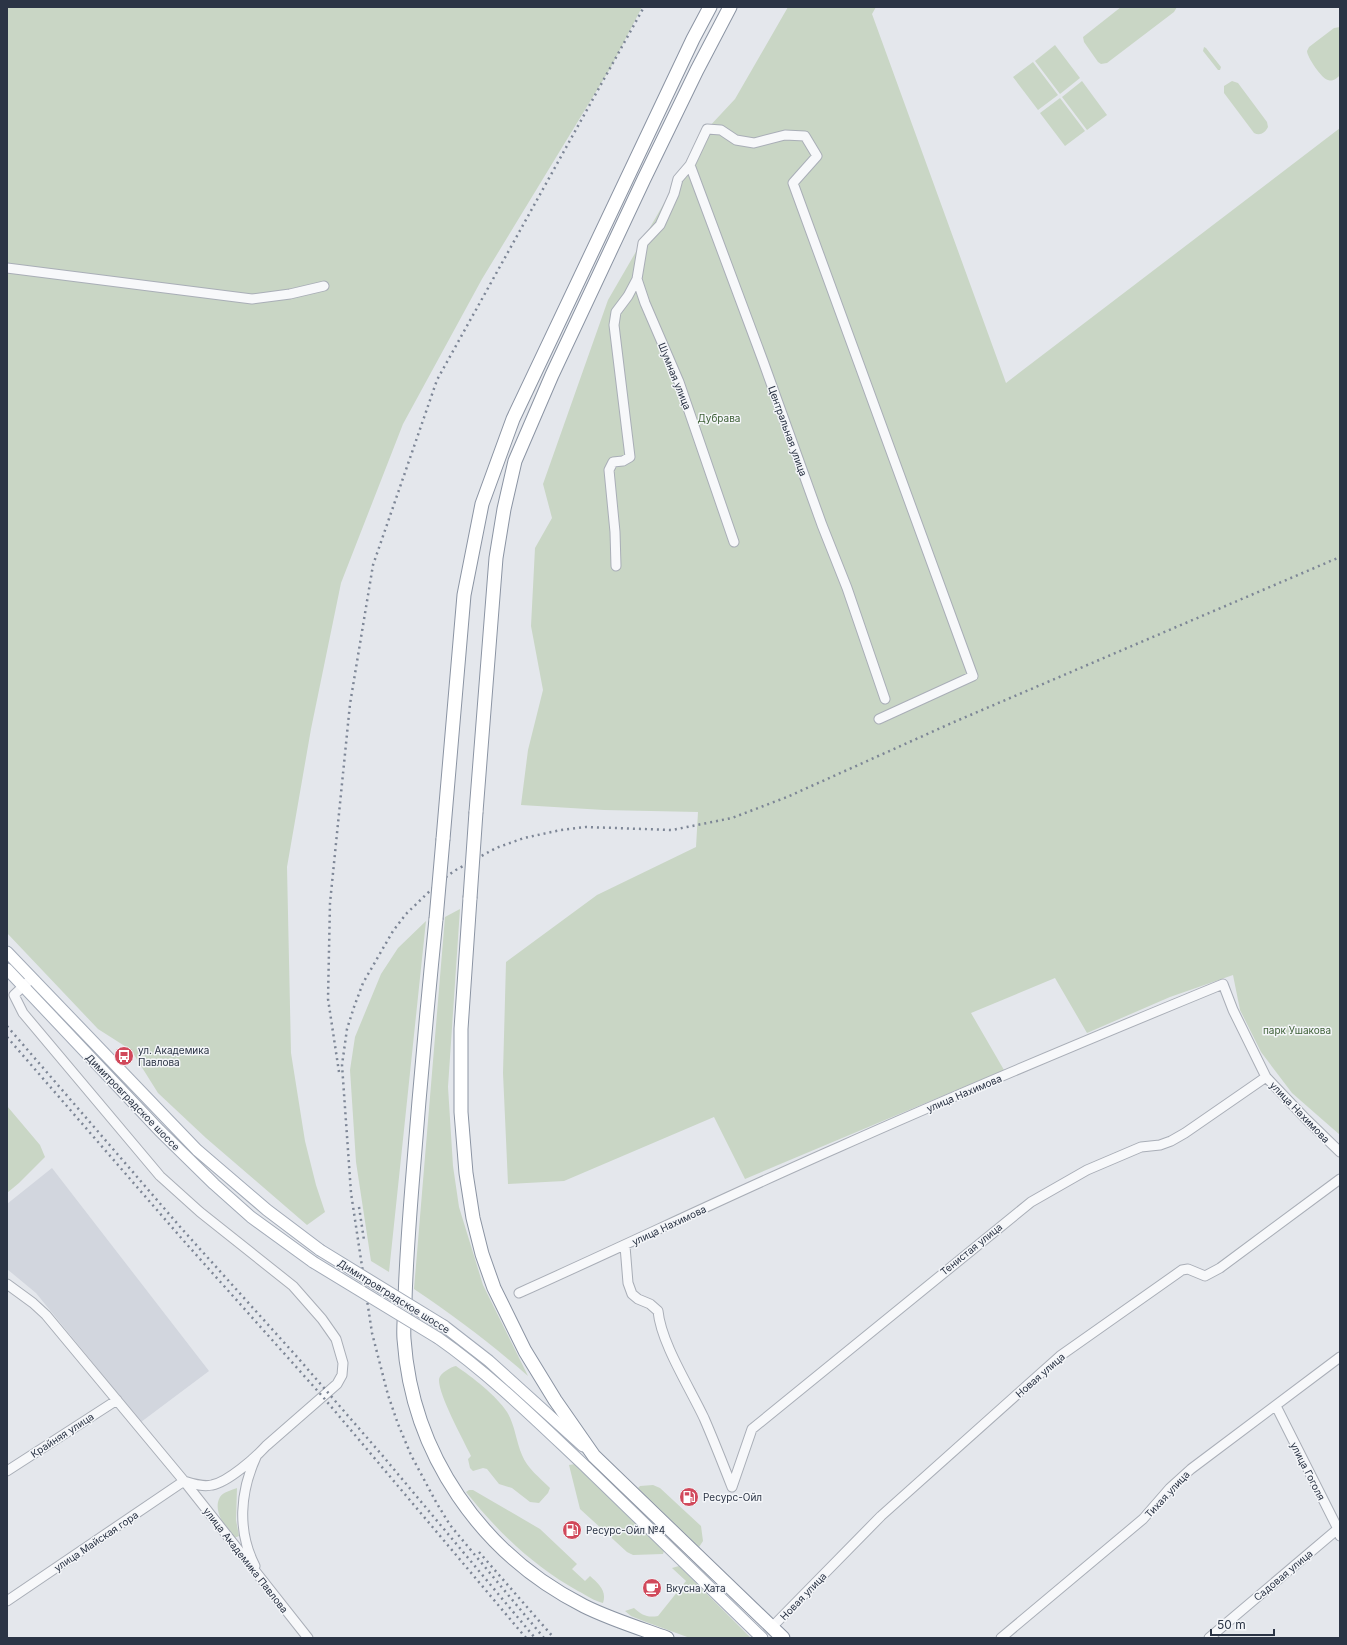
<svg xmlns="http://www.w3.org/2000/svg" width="1347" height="1645" font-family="Inter,sans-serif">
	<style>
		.built { fill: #d2d6de }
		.green { fill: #c9d6c5 }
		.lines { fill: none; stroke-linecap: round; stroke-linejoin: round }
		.minor-casing { stroke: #a9aeb7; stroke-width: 11 }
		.major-casing { stroke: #a3abb8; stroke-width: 13 }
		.highway-casing { stroke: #8b94a3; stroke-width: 15 }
		.minor { stroke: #f7f8fa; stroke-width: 9 }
		.major { stroke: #fff; stroke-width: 11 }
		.highway { stroke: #fff; stroke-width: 13 }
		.rail { stroke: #7d8696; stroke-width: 2.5; stroke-dasharray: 2 4; stroke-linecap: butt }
		.major-bridge-casing { stroke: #a3abb8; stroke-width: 13; stroke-linecap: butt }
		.highway-bridge-casing { stroke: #8b94a3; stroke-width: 15; stroke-linecap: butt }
		.major-bridge { stroke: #fff; stroke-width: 11 }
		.highway-bridge { stroke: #fff; stroke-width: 13 }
		.labels { text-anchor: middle; stroke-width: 3; stroke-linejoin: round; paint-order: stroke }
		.street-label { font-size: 10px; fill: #2b3445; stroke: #f4f6f9 }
		.park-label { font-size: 10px; fill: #3f6138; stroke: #f4f6f9 }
		.poi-label { font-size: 10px; fill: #2b3445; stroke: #f4f6f9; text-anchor: start }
	</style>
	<rect width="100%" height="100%" fill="#e4e7ec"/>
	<path class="built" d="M52 1168 209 1371 141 1422 36 1293 7 1269V1204Z"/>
	<path class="green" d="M7 7H642L611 67 482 279 403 424 341 583 311 729 287 867 291 1053 305 1141 316 1185 325 1212 307 1225 206 1138 158 1093 131 1050 98 1029 7 933Z
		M788 7H876L872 14 1006 383 1340 128V1135L1292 1093 1261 1052 1240 1010 1233 975 1170 997 1087 1033 1055 978 971 1013 1004 1070 745 1179 714 1117 564 1181 508 1184 503 1073 506 962 597 895 696 847 698 812 604 810 521 805 528 750 543 690 531 626 535 548 552 518 543 484 608 300 707 129 735 99Z
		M1121 7H1177L1174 12 1107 63 1101 64 1098 62 1084 42 1083 37Z
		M1340 27V75C1337 78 1333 82 1328 80 1322 79 1307 57 1307 51L1309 47 1334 28Z
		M1055 45 1080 78 1060 94 1035 61Z
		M1204 47 1206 48 1221 67 1220 70H1218L1203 51Z
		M1033 62 1058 95 1038 110 1013 77Z
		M1082 81 1107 115 1087 130 1062 97Z
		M1232 81 1238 83 1267 122 1268 127C1265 133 1260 136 1254 133L1224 93V86Z
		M1060 98 1085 131 1065 146 1040 113Z
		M460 909 448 1087 453 1166 459 1207 483 1285 528 1376C490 1343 456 1317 414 1289L445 917Z
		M426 921 389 1272 371 1261 356 1162 350 1070 355 1037 381 974 398 948Z
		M7 1106 40 1145 45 1157 19 1183 7 1193Z
		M456 1366C472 1377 496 1395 507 1412 515 1425 516 1441 522 1455 527 1468 540 1478 550 1488L548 1493 539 1503 530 1502 512 1488 499 1484 487 1469 483 1468 473 1471 470 1468 468 1459 471 1456 469 1452C462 1437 438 1394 439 1379 440 1373 451 1367 456 1366Z
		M575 1464 664 1551 663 1554 633 1555 627 1552 580 1509 569 1465Z
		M653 1485 660 1488 701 1526 703 1541 699 1547 638 1488 640 1486Z
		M237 1488 236 1520 239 1536 234 1538C226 1528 212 1511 220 1497 223 1492 232 1490 237 1488Z
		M469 1490H473L540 1529 577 1564 572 1569 585 1581 590 1576C599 1584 607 1591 603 1603 594 1601 586 1595 578 1591 533 1566 498 1532 466 1492Z
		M679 1566 751 1638H690L646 1622 631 1616 625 1611 634 1608C642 1615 647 1618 658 1616L686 1581 672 1568Z"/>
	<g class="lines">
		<g class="minor-casing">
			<path id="minor" d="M690 165 763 361 822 525 847 588 885 699
				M7 268 252 299 290 294 324 286
				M637 279 645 303 679 382 734 542
				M616 566 615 532 609 470 613 462 623 461 630 457 614 325 616 312 628 296 637 279 643 243 660 225 674 194 678 179 690 165 707 129 721 130 736 140 754 143 785 135 805 136 817 156 793 183 973 676 879 719
				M32 978 14 995 23 1013 160 1176 200 1212 293 1286 322 1319 336 1339 343 1363 342 1375 337 1384 266 1446C255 1458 228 1482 212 1485 203 1487 194 1484 184 1481
				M625 1246 628 1283 632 1294 638 1299 650 1304 658 1311C661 1343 690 1388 704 1418 714 1441 723 1464 732 1487
				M7 1284 33 1303 46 1315 184 1481 308 1638
				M519 1293C626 1245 732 1194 839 1147 966 1090 1094 1037 1223 984L1233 1010 1266 1077 1306 1119 1340 1152
				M1276 1406 1338 1529 1340 1536
				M7 1471 117 1400
				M732 1487 752 1429 1031 1202 1087 1170 1141 1147 1160 1145 1171 1141 1185 1133 1266 1077
				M255 1566C237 1531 240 1492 256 1457
				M7 1601 184 1481
				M772 1627 881 1516 1060 1356 1182 1270 1188 1269 1205 1276 1220 1268 1340 1179
				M1001 1638 1143 1519 1170 1488 1191 1469 1340 1357
				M1209 1638 1340 1527"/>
		</g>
		<g class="major-casing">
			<path id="major" d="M7 952 197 1150 267 1210 320 1250
				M7 969 159 1130 214 1184 251 1217 313 1262
				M444 1326 489 1361 583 1446
				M438 1338C491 1375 538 1422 586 1467 645 1524 704 1581 762 1638"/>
		</g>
		<g class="highway-casing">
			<path id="highway" d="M476 812 496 558 504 509 515 461 552 375 644 179 697 70 730 7
				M443 839 464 595 482 504 513 419 693 39 710 7
				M470 898 461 1029V1112L466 1173 473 1218 482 1254 494 1288 525 1351 555 1400 594 1456 783 1638
				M436 919C427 1008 419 1097 412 1186 409 1224 406 1262 405 1301 405 1313 403 1327 404 1339 412 1454 481 1554 584 1606 610 1619 639 1628 667 1638"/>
		</g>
		<use href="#minor" class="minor"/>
		<use href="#major" class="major"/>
		<use href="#highway" class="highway"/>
		<path class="rail" d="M7 1026 182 1229 298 1358 382 1455 535 1638
			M7 1037 183 1240 323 1397 526 1638
			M339 1072 328 999 330 903 350 704 373 565 437 380 644 7
			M359 1207 364 1240
			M479 1552 554 1638
			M544 1638 450 1525 436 1502 411 1455 398 1424 388 1395 372 1333 351 1193 342 1065 347 1029 354 1007 363 983 393 931 406 914 437 884 454 871 496 848 524 838 561 830 586 827 672 830 732 818 787 797 954 722 1340 557"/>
		<g class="major-bridge-casing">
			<path id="major-bridge" d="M320 1250 444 1326
				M313 1262 438 1338"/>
		</g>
		<g class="highway-bridge-casing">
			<path id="highway-bridge" d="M470 898 476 812
				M436 919 443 839"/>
		</g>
		<use href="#major-bridge" class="major-bridge"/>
		<use href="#highway-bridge" class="highway-bridge"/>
	</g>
	<defs>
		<g id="bus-disc" transform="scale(1)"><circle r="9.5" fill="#d1495b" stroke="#f4f6f9"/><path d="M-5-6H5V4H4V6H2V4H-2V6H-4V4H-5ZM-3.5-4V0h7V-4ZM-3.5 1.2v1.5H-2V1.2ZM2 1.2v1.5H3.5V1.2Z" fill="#fff"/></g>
		<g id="fuel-disc" transform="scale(1)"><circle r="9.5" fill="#d1495b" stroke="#f4f6f9"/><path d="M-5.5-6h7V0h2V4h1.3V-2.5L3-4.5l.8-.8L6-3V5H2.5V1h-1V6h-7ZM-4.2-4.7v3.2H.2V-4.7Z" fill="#fff"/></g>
		<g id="cafe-disc" transform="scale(1)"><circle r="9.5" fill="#d1495b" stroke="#f4f6f9"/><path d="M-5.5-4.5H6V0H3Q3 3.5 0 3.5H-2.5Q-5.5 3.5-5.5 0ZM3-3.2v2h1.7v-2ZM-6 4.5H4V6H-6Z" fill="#fff"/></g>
	</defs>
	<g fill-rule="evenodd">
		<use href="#bus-disc" x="124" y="1056"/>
		<use href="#fuel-disc" x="689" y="1497"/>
		<use href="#fuel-disc" x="572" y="1530"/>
		<use href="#cafe-disc" x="652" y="1588"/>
	</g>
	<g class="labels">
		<g class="street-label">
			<text transform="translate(675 376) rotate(68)" y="4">Шумная улица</text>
			<text transform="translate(788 431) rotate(70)" y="4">Центральная улица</text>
			<text transform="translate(964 1093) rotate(-23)" y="4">улица Нахимова</text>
			<text transform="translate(133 1102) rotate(46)" y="4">Димитровградское шоссе</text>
			<text transform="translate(1300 1112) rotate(46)" y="4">улица Нахимова</text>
			<text transform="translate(669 1225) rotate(-25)" y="4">улица Нахимова</text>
			<text transform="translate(971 1249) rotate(-39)" y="4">Тенистая улица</text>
			<text transform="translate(394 1296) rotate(32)" y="4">Димитровградское шоссе</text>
			<text transform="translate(1040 1375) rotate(-41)" y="4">Новая улица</text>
			<text transform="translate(62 1435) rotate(-33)" y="4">Крайняя улица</text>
			<text transform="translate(1308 1471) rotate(63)" y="4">улица Гоголя</text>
			<text transform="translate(1167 1494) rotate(-47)" y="4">Тихая улица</text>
			<text transform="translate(96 1541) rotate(-34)" y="4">улица Майская гора</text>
			<text transform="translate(246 1560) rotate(52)" y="4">улица Академика Павлова</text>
			<text transform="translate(1283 1575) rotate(-40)" y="4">Садовая улица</text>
			<text transform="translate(803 1596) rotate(-46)" y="4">Новая улица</text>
		</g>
		<g class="park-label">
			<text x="719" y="422">Дубрава</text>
			<text x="1297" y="1034">парк Ушакова</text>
		</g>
		<g class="poi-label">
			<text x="138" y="1054">ул. Академика<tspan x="138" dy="12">Павлова</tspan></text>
			<text x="703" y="1501">Ресурс-Ойл</text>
			<text x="586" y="1534">Ресурс-Ойл №4</text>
			<text x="666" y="1592">Вкусна Хата</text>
		</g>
	</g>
	<rect width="1347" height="1645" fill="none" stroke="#2b3445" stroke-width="16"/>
	<path d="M1211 1629v6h63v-6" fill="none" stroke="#2b3445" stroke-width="2"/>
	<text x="1217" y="1629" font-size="12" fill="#2b3445" stroke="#f4f6f9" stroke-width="3" paint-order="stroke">50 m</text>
</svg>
